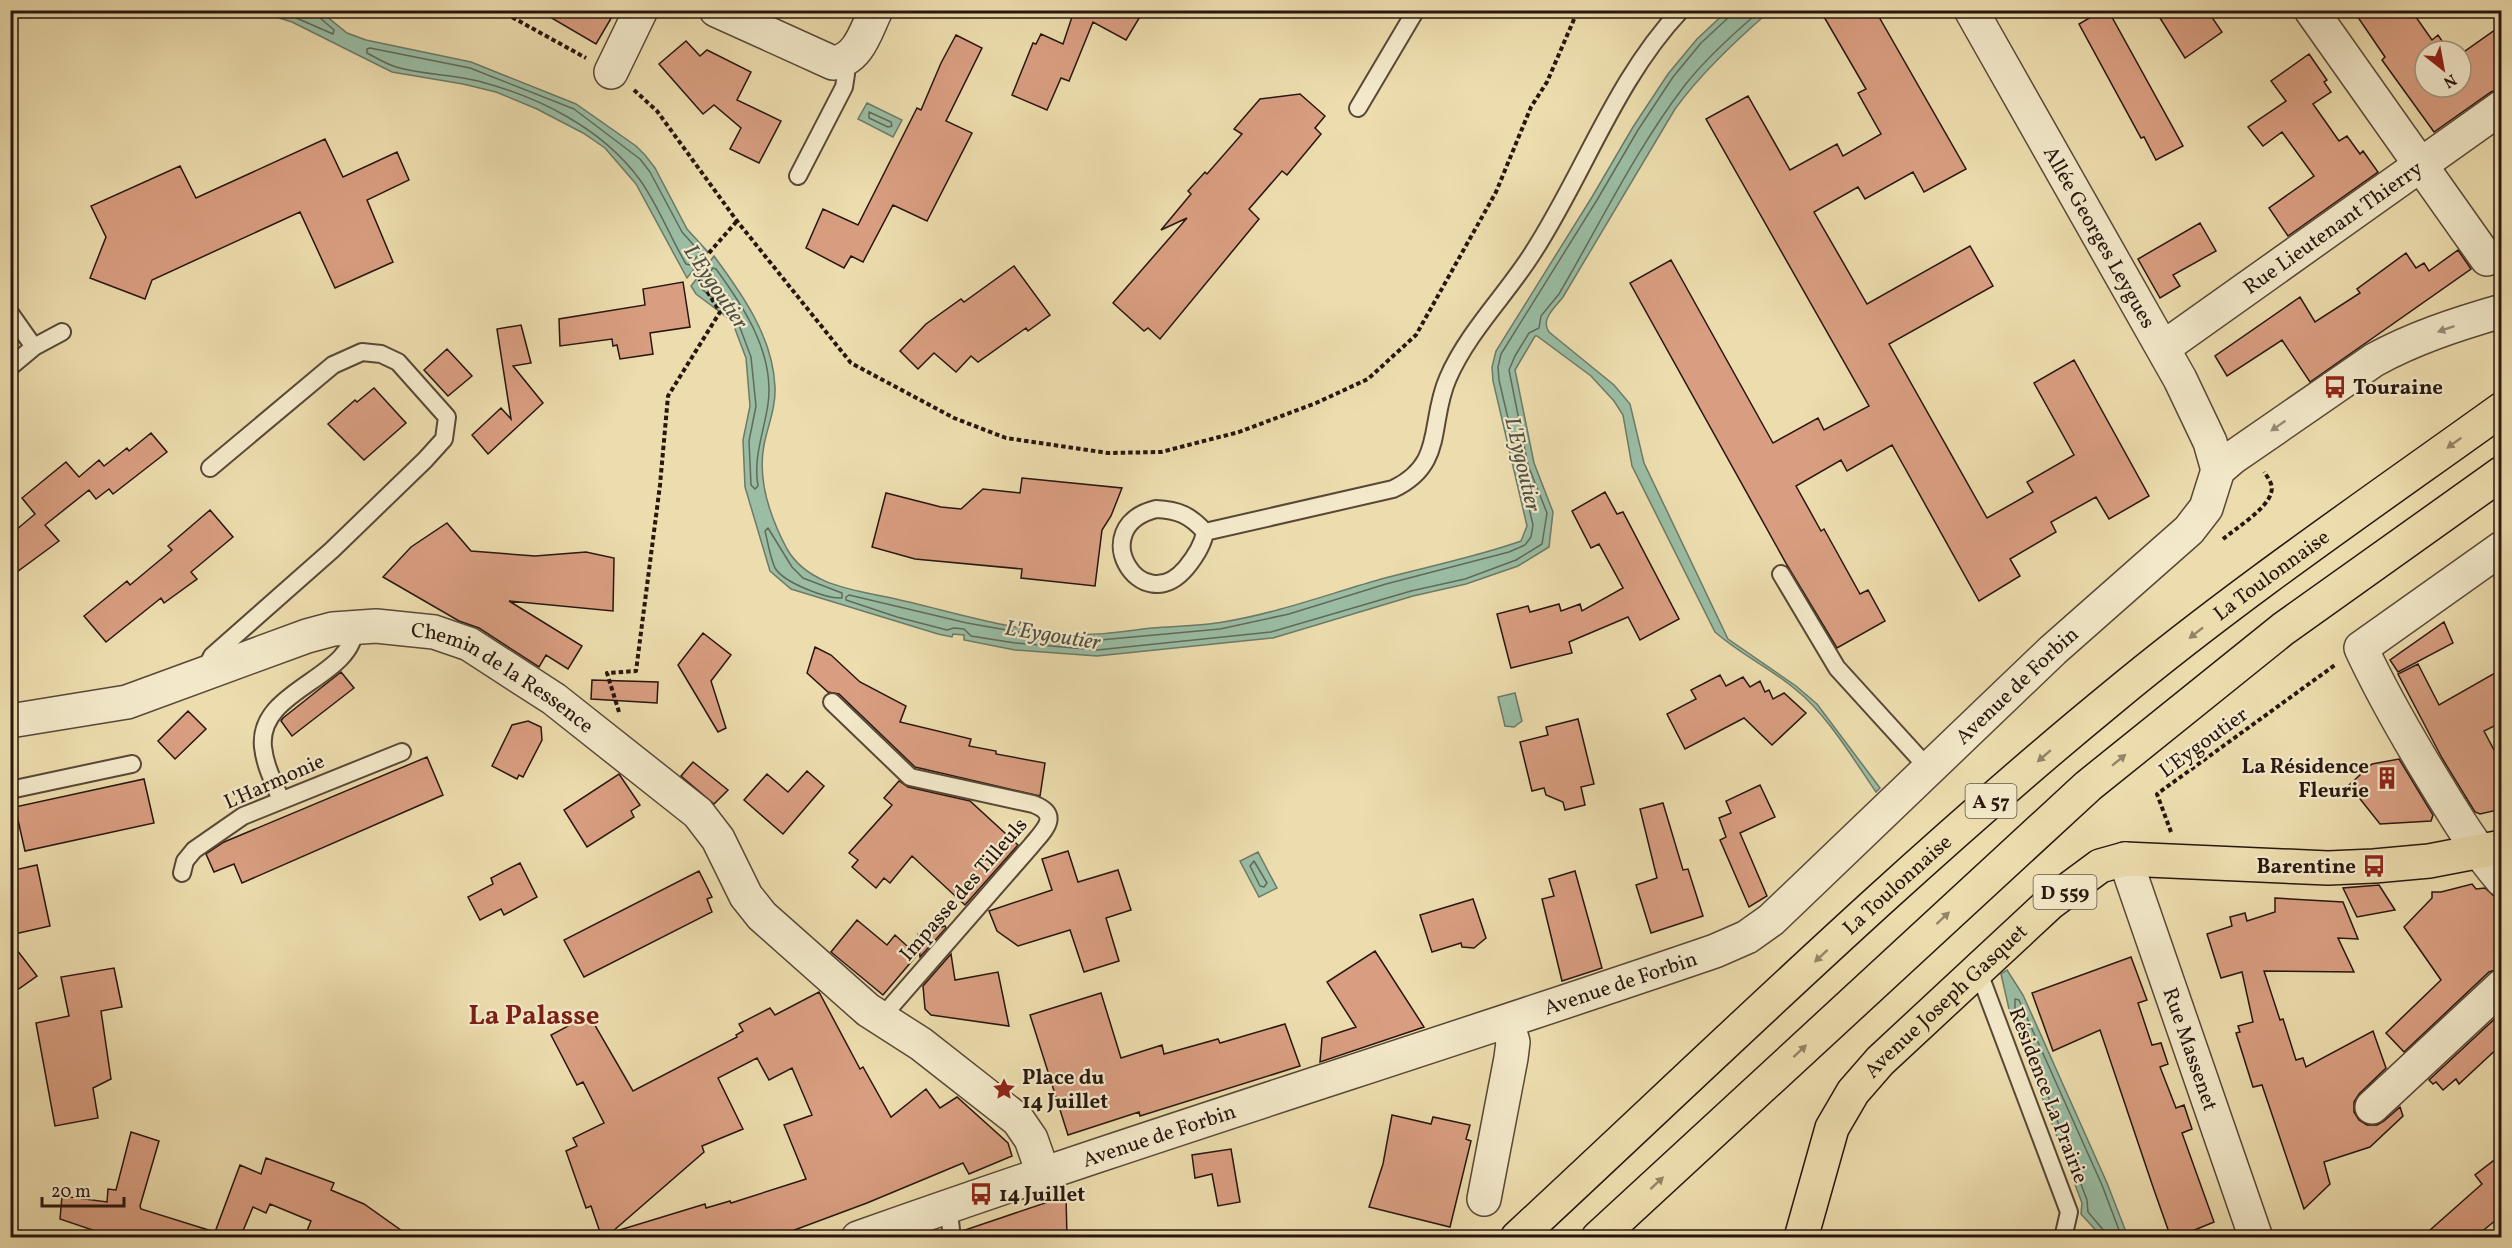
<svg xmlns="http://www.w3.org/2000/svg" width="2512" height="1248" font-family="Vollkorn,serif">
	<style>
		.water { fill: #9abda4; stroke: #6c7a68; stroke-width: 1.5 }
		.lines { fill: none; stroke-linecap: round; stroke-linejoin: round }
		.shore { stroke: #616a5a; stroke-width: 1.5 }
		.building { fill: #d99e81; stroke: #28160f; stroke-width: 1.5 }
		.service-casing { stroke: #594837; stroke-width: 20 }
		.minor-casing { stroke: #594837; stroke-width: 36 }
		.tertiary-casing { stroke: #594837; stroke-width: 36 }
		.primary-casing { stroke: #28160f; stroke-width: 36 }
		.motorway-casing { stroke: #28160f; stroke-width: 36 }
		.path { stroke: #28160f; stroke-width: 4; stroke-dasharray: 4.5 3; stroke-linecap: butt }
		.service { stroke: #f3e9ca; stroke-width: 16 }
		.minor { stroke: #f3e9ca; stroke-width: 33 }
		.tertiary { stroke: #f3e9ca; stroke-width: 33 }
		.primary { stroke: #edddae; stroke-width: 33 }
		.motorway { stroke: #edddae; stroke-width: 33 }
		.oneway { fill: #988a76 }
		.oneway2 { fill: #948366 }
		.labels { text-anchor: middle; stroke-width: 4.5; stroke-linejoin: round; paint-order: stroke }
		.shield { fill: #f3e9ca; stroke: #655547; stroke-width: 1.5 }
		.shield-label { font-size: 20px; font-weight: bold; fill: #28160f }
		.street-label { font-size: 21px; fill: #28160f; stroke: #f3e9ca }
		.poi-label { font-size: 21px; font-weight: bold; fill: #28160f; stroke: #f3e9ca; text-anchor: start }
		.water-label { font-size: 22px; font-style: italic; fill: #505043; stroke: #f3e9ca }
		.district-label { font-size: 27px; font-weight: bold; fill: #7a1f14; stroke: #f3e9ca }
	</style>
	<rect width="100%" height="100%" fill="#edddae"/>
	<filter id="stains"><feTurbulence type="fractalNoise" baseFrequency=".00333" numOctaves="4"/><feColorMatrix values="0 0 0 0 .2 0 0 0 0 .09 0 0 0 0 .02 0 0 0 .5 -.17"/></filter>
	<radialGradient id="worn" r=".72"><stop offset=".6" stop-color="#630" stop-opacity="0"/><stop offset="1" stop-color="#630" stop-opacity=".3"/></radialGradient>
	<path class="water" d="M1728 10 1770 11C1735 41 1702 72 1675 109L1563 297C1555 308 1540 319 1549 332L1614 385 1630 404 1644 463 1728 639 1796 686 1817 704 1880 788 1876 792C1854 760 1826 713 1795 689 1770 668 1740 654 1715 632L1632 466 1623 415 1614 401 1591 376 1537 336H1535L1515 370 1534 463 1553 512 1549 547 1518 566 1466 584 1413 596 1273 638 1097 656 1015 650 964 640V635L953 634 952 637 938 634 791 589 770 571 745 487 743 440 750 406 746 358 732 321 696 294 691 286 714 256C742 294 773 337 775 387 776 407 768 425 764 445 757 481 770 517 787 549 809 587 857 590 896 599 953 612 1013 631 1071 634 1098 636 1126 631 1152 628 1176 626 1200 626 1223 622 1278 613 1331 593 1385 578 1430 566 1476 557 1521 541L1527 526 1493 381 1492 367 1496 351 1592 197 1633 127 1668 74 1697 39Z
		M257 11H320L347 33 366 40 471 62 576 104 636 146 645 155 655 168 687 229 708 252 687 278 636 184 605 148 583 133 537 109 496 92 463 84 392 72 292 22Z
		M867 103 902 120 893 137 858 119Z
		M1515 693 1522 721 1514 727 1505 726 1498 697Z
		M1258 852 1277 888 1259 897 1240 861Z
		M2007 970 2023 995 2107 1183 2128 1237H2102L2081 1214 2082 1203 2009 1009 2001 974Z"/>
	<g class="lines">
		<path class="shore" d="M278 10 333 34 334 30 319 17 317 10
			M1731 10 1729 17 1701 43 1673 77 1638 130 1597 200 1501 354 1498 367 1499 380 1533 525 1531 537 1525 545 1509 552 1386 584 1289 614 1220 629 1100 640 1058 639 967 623 849 595 846 597V600L897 617 947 630 954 628 964 629 971 636 1015 643 1097 650 1271 632 1411 591 1465 579 1516 560 1542 544 1547 513 1528 465 1509 370 1515 356 1529 333 1539 328 1541 316 1559 294C1600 224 1636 149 1685 85 1707 57 1734 33 1761 10
			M370 48 470 68 574 109 640 159 650 172 682 232 699 251V254L690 265 686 264C670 237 658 205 640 180 602 128 539 97 478 81 451 74 423 75 396 67 386 64 377 58 367 53V49Z
			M869 112 891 122 892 126 888 127 869 118Z
			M713 268 716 269C744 307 775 354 768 404 764 432 753 457 758 486L755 489 751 485 749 441 756 406 751 357 736 317 699 287Z
			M768 528 792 567 803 578 842 593V598C827 599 784 583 775 568 770 557 768 543 765 531Z
			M1254 861 1267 883 1264 887 1260 886 1250 866Z
			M2106 1238 2105 1232 2088 1212 2087 1200 2015 1008V999L2019 1000 2102 1185 2122 1238"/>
	</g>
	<path class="building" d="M538 10H616L596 44Z
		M1072 10H1144L1126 40 1093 22 1069 81 1061 78 1047 110 1012 95 1033 43 1036 44 1041 34 1063 44 1074 11Z
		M1820 10H1875L1966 169 1924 192 1913 172 1865 199 1858 187 1814 212 1867 304 1970 246 1993 286 1889 344 1987 518 2033 492 2027 482 2074 455 2034 383 2074 360 2149 496 2109 519 2096 497 2051 522 2056 532 2010 559 2020 576 1979 601 1892 445 1847 471 1841 460 1796 486 1821 531 1824 529 1860 594 1868 590 1885 621 1837 648 1787 565 1630 283 1671 260 1773 443 1818 418 1824 430 1869 406 1706 119 1748 96 1790 170 1837 144 1843 156 1881 134 1858 93 1866 89Z
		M2103 10H2108L2183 146 2156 160 2144 137 2141 138 2079 24Z
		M2155 10H2207L2222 32 2185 58Z
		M2353 10H2411L2432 40 2438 35 2449 51H2425V87H2461V54L2502 25V88L2491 92 2434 132 2382 60 2385 57Z
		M956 35 982 48 946 121 972 133 927 221 893 205 863 262 851 256 844 268 806 248 823 209 858 225 917 108 921 110 941 63Z
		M686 41 700 56 707 50 751 72 737 100 781 121 759 163 730 149 741 128 714 105 703 114 659 64Z
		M2309 54 2327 80 2324 82 2331 92 2313 104 2339 141 2347 136 2360 154 2363 151 2378 172 2288 236 2269 208 2314 176 2282 132 2263 146 2248 127 2286 101 2271 81Z
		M1300 94 1325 116 1315 128 1321 134 1287 175 1282 171 1249 209 1259 219 1160 339 1148 328 1144 331 1113 303 1187 218 1161 230 1191 194 1188 191 1205 172 1207 174 1242 134 1234 129 1260 99Z
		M325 139 343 177 397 152 409 180 367 200 393 262 335 288 300 212 152 280 145 299 90 278 106 237 91 206 180 166 196 198Z
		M2200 223 2216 251 2173 275 2180 286 2160 298 2138 259Z
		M2458 250 2471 269 2310 382 2282 340 2227 376 2215 356 2300 297 2315 322 2360 293 2357 289 2406 253 2416 268 2424 263 2429 271Z
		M1014 266 1050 315 1028 331 1026 328 978 362 971 356 956 372 934 353 918 369 900 351 926 324 961 299 964 302Z
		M683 282 690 327 650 333 653 354 620 359 617 345 613 346 612 339 560 346 559 319 645 305 643 289Z
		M521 325 531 363 513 366 543 403 488 454 472 435 501 408 511 419 497 329Z
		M447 349 472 376 448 396 424 370Z
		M374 388 406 423 364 460 328 424 355 400 357 402Z
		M151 433 167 452 113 494 109 489 96 499 89 490 45 525 59 541 10 577V535L35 514 22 498 66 462 79 477 99 460 104 466 127 448 129 451Z
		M1022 478 1122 488 1111 516 1102 530 1095 586 1021 578 1022 569 915 559 872 547 886 493 941 507 961 509 983 489 1020 493Z
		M1605 492 1617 514 1623 512 1679 619 1640 640 1628 617 1569 642 1572 653 1511 668 1497 614 1528 606 1530 612 1559 604 1561 611 1580 604 1582 611 1623 588 1599 544 1591 548 1572 511Z
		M210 510 233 537 191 572 197 579 164 603 161 598 106 642 84 616 127 581 130 585 172 550 168 546Z
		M447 523 471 551 535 556 586 552 614 558 613 611 509 601 582 646 568 669 546 655 539 667 479 628 459 621 383 577 411 547Z
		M2444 622 2453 643 2398 672 2390 660Z
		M703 633 731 655 711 681 726 728 718 732 678 665Z
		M815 647 831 655 860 682 906 706 900 722 971 739 969 746 996 751V754L1045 763 1040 796 915 767 839 694 828 692 807 673Z
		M2418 664 2439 705 2502 669V722L2484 731 2502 765V809L2480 814 2475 812 2442 758 2398 674Z
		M341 672 354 688 292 736 281 721 283 718Z
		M1720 675 1726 686 1743 677 1750 687 1760 681 1765 692 1769 690 1773 699 1784 693 1806 713 1772 745 1744 718 1685 749 1667 714 1696 699 1691 690Z
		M592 680 658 682 657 703 591 699Z
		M188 711 206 729 175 759 158 741Z
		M1578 719 1594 784 1581 787 1585 805 1565 810 1563 802 1546 795 1544 788 1532 791 1520 742 1548 735 1546 727Z
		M528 721 541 727 542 740 523 777 519 775 517 779 492 766 512 725Z
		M427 757 443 795 242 883 234 864 214 872 206 854 224 842Z
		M2399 759 2433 815 2431 821 2380 824 2349 785 2372 764Z
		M693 762 728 790 714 804 681 776Z
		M807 771 824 786 783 834 744 800 767 774 788 792Z
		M619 774 640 805 631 811 634 817 587 847 564 810Z
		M144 779 154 823 25 851 15 807Z
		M899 781 908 787 970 801 1018 845 965 905 912 856 890 883 884 878 876 888 852 867 858 860 849 853 892 805 884 798Z
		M1760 785 1775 817 1740 833 1767 896 1749 907 1720 840 1726 837 1719 818 1731 813 1726 801Z
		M1663 803 1683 870 1688 869 1703 916 1651 933 1636 885 1657 878 1640 809Z
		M1068 851 1078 882 1118 870 1131 910 1106 918 1119 961 1084 972 1070 930 1018 946 997 931 989 911 1052 890 1042 859Z
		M520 863 537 897 504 915 501 909 480 920 468 897 493 884 491 878Z
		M37 865 50 926 10 935V871Z
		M699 871 712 897 707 899 712 912 584 977 564 940Z
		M1575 871 1602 968 1562 981 1542 899 1554 896 1549 879Z
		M2472 884 2476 889 2485 888 2495 897 2502 898V968L2489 972 2404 1052 2386 1033 2441 980 2404 927 2432 898V892H2441Z
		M2379 885 2395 910 2357 917 2343 888Z
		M2275 898 2343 902 2358 939 2338 938 2354 972 2264 971 2280 1020 2283 1019 2296 1060 2303 1058 2306 1067 2373 1031 2386 1068 2359 1094 2354 1102V1112L2359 1120 2367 1125H2377L2384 1121 2400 1107 2403 1116 2370 1147 2324 1162 2330 1184 2304 1209 2262 1085 2253 1087 2236 1033 2240 1032 2238 1026 2253 1022 2242 972 2221 978 2207 934 2232 926 2230 917 2245 913 2247 921 2275 912Z
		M1473 899 1486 938 1474 948 1462 947 1461 943 1432 952 1420 915Z
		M857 920 887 945 895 935 917 955 883 995 831 952Z
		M945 926 946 928 920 957 918 934Z
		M10 941 37 976 10 995Z
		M1375 951 1424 1027 1320 1062 1322 1038 1356 1027 1327 982Z
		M951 954 955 980 998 972 1009 1026 931 1015 925 1009 923 986Z
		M2131 957 2147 1000 2138 1003 2152 1045 2161 1043 2168 1064 2160 1067 2176 1108 2184 1105 2192 1129 2182 1133 2214 1222 2175 1238H2171L2153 1187 2100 1030 2053 1051 2032 993Z
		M114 968 122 1007 101 1011 111 1079 93 1088 98 1118 55 1126 36 1023 69 1016 61 977Z
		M819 992 860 1069 863 1067 891 1117 926 1089 940 1108 957 1097 1008 1143 1012 1156 969 1174 963 1163 867 1203 773 1238H614L613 1232 705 1204 706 1208 730 1201 731 1203 806 1179 784 1125 812 1115 792 1068 769 1080 757 1058 718 1078 743 1129 702 1146 704 1152 605 1238H602L591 1206 586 1208 566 1151 577 1146 573 1138 604 1123 583 1082 577 1085 551 1035 589 1015 633 1091 737 1037 736 1035 743 1031 739 1024 770 1008 775 1015Z
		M1101 993 1121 1058 1162 1045 1164 1054 1218 1039 1220 1043 1285 1024 1300 1066 1140 1116 1139 1112 1068 1135 1030 1015Z
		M2502 1012V1044L2459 1084 2456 1079 2443 1090 2436 1082 2433 1084 2429 1080Z
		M1392 1115 1431 1124 1433 1117 1470 1125 1466 1139 1471 1141 1450 1227 1369 1207 1383 1164Z
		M131 1132 159 1141 140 1206 141 1209 215 1232 240 1165 261 1174 266 1158 334 1183 331 1190 364 1204 412 1238H304L311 1221 270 1204 266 1213 253 1207 240 1238H116L60 1219 62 1196 107 1202 108 1189 116 1190Z
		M1231 1149 1240 1202 1218 1206 1212 1174 1195 1178 1192 1155Z
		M2502 1154V1215L2474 1238H2421L2482 1184 2475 1175Z
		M1066 1196 1067 1238H962V1231Z"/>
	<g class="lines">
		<g class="service-casing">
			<path id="service" d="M1358 108 1416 10
				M798 176 844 87 846 74 841 61
				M10 313 34 347
				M10 367 34 347 62 332
				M1156 509C1178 510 1190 515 1205 532 1203 545 1195 557 1186 568 1141 621 1084 527 1156 509Z
				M1205 532 1393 489C1446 464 1428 423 1448 378 1468 332 1506 295 1532 254 1584 174 1615 80 1681 10
				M1781 574 1837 668 1928 768
				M206 668 212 656 332 550 425 460 444 439 447 417 398 362 381 354 362 352 333 365 210 468
				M832 702 910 777 1033 804C1062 815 1044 830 1031 846L880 1019
				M10 790 132 764
				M281 800C274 783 265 766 263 747 257 689 353 679 355 627
				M182 873 185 861 194 850 243 816 402 752
				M1978 970 2069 1212 2063 1238
				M948 1205 952 1238"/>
		</g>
		<g class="minor-casing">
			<g id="minor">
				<path d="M716 10 833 63C859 60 866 30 876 10"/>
				<path id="s1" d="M1971 10 2180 379 2210 442 2218 470"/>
				<path d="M2311 10 2487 259"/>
				<path d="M611 72 641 10"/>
				<path id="s2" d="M2163 348 2502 107"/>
				<path d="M2502 548 2361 648C2379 687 2400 724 2422 761 2447 802 2470 843 2502 880"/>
				<path id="s3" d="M10 721 127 702 307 636 333 629 376 626 434 632 469 644 554 699 698 813 718 839 746 896 762 916 868 1010 921 1044 1018 1120 1031 1139 1043 1173"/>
				<path id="s4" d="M2125 859 2256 1238"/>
				<path d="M2372 1107 2502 986"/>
				<path d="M1484 1199 1511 1058 1513 1042 1507 1022"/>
			</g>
		</g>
		<g class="tertiary-casing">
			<g id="tertiary">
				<path id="s5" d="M858 1238C1142 1137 1430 1049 1715 951L1747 937 1771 920 2053 650 2189 530 2206 508 2218 470 2232 458 2374 360C2414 338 2457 324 2502 311"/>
			</g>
		</g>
		<g class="primary-casing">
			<g id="primary">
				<path id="s6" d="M1801 1238 1832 1128 1853 1092 1880 1061 2050 903 2100 866 2125 859 2328 868 2374 866 2429 861 2502 847"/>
			</g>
		</g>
		<g class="motorway-casing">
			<g id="motorway">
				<path id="s7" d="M1517 1238C1713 1056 1905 868 2112 698 2236 595 2371 503 2502 409"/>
				<path d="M1598 1238 2088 786 2283 629 2502 473"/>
			</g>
		</g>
		<path class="path" d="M499 10 586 58
			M634 90 657 111 737 221 851 363 954 418 1006 438 1108 453 1161 452 1239 432 1316 403 1368 379 1416 335 1496 192 1531 107 1547 82 1578 10
			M2223 539C2235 529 2267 509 2271 493 2274 485 2268 478 2264 472
			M619 712 607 673 636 671 660 485 668 396 720 312 694 270 737 221
			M2171 832 2157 794 2335 665"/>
		<use href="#service" class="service"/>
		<use href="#minor" class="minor"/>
		<use href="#tertiary" class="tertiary"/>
		<use href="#primary" class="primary"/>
		<use href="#motorway" class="motorway"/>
	</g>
	<defs><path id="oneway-solid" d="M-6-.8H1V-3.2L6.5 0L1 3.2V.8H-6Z" transform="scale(1.5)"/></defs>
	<g class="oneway">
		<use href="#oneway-solid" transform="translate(2446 329) rotate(161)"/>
		<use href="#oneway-solid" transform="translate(2278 426) rotate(145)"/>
	</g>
	<g class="oneway2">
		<use href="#oneway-solid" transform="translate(2454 443) rotate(144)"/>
		<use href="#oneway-solid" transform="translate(2196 633) rotate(142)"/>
		<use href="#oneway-solid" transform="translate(2044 756) rotate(139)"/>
		<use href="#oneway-solid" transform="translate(2119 760) rotate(-39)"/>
		<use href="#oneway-solid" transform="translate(1943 918) rotate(-43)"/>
		<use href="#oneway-solid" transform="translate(1821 956) rotate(137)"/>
		<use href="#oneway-solid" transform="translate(1800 1051) rotate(-43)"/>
		<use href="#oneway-solid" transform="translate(1657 1183) rotate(-43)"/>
	</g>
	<defs>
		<g id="bus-bare" transform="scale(1.8)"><path d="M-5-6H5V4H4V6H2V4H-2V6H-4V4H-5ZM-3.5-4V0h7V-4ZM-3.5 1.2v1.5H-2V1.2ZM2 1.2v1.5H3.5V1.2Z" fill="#8f2418" stroke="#f3e9ca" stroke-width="2.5" paint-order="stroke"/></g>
		<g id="building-bare" transform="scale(1.8)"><path d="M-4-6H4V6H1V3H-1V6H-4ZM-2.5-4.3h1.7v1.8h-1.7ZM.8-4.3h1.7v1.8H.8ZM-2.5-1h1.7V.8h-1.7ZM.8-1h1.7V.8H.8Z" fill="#8f2418" stroke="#f3e9ca" stroke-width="2.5" paint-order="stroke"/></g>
		<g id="sight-bare" transform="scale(1.8)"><path d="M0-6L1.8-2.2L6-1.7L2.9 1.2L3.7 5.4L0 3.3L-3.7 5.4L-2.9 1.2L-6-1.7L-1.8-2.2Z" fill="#8f2418" stroke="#f3e9ca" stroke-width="2.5" paint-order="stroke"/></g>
	</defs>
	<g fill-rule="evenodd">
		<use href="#bus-bare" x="2335" y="387"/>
		<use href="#building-bare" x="2387" y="778"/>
		<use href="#bus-bare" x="2374" y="866"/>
		<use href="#sight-bare" x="1004" y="1089"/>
		<use href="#bus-bare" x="981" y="1194"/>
	</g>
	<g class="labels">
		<g class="shield">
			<rect x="1965.5" y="784" width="51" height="34" rx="4.5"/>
			<rect x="2033.5" y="875" width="63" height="34" rx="4.5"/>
		</g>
		<g class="shield-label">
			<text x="1991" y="808">A 57</text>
			<text x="2065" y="899">D 559</text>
		</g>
		<g class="street-label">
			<text dy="7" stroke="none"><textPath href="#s2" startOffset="208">Rue Lieutenant Thierry</textPath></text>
			<text dy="7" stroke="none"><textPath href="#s1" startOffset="261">Allée Georges Leygues</textPath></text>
			<text dy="7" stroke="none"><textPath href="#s7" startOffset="1005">La Toulonnaise</textPath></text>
			<text dy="7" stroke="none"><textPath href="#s3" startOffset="520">Chemin de la Ressence</textPath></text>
			<text dy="7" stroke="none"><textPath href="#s5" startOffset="1308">Avenue de Forbin</textPath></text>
			<text transform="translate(2203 742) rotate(-36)" y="7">L'Eygoutier</text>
			<text transform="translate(274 781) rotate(-24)" y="7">L'Harmonie</text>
			<text dy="7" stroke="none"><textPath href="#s7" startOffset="519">La Toulonnaise</textPath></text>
			<text transform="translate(963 889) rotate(-49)" y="7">Impasse des Tilleuls</text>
			<text dy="7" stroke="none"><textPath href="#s5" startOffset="804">Avenue de Forbin</textPath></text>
			<text dy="7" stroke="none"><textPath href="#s6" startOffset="286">Avenue Joseph Gasquet</textPath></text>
			<text dy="7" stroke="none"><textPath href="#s4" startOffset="201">Rue Massenet</textPath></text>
			<text transform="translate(2049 1095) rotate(69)" y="7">Résidence La Prairie</text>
			<text dy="7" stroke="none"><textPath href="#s5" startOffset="318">Avenue de Forbin</textPath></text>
		</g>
		<g class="poi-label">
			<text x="2353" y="394">Touraine</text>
			<text x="2369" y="773" text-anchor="end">La Résidence<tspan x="2369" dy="24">Fleurie</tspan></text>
			<text x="2356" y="873" text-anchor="end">Barentine</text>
			<text x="1022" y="1084">Place du<tspan x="1022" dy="24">14 Juillet</tspan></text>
			<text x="999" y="1201">14 Juillet</text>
		</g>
		<g class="water-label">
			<text transform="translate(717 286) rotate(56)" y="8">L'Eygoutier</text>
			<text transform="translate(1524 464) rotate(77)" y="8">L'Eygoutier</text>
			<text transform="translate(1053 634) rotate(9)" y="8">L'Eygoutier</text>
		</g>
		<g class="district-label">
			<text x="534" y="1024">La Palasse</text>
		</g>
	</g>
	<rect width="2512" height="1248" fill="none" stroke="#edddae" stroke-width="36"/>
	<rect x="12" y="12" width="2488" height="1224" fill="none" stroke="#28160f" stroke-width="3"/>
	<rect x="18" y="18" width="2476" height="1212" fill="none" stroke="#28160f" stroke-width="1.5"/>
	<g transform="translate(2443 69) rotate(149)"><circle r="28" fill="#f3e9ca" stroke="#a2957f" stroke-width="1.5"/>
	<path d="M0-4.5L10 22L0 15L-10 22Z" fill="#8f2418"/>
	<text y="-9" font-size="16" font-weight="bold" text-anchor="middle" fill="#28160f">N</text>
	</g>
	<path d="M42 1197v9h82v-9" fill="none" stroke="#28160f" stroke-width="3"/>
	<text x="51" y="1197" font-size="18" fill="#28160f" stroke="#f3e9ca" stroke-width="4.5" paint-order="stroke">20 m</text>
	<rect width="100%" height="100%" filter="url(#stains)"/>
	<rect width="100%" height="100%" fill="url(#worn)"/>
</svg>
